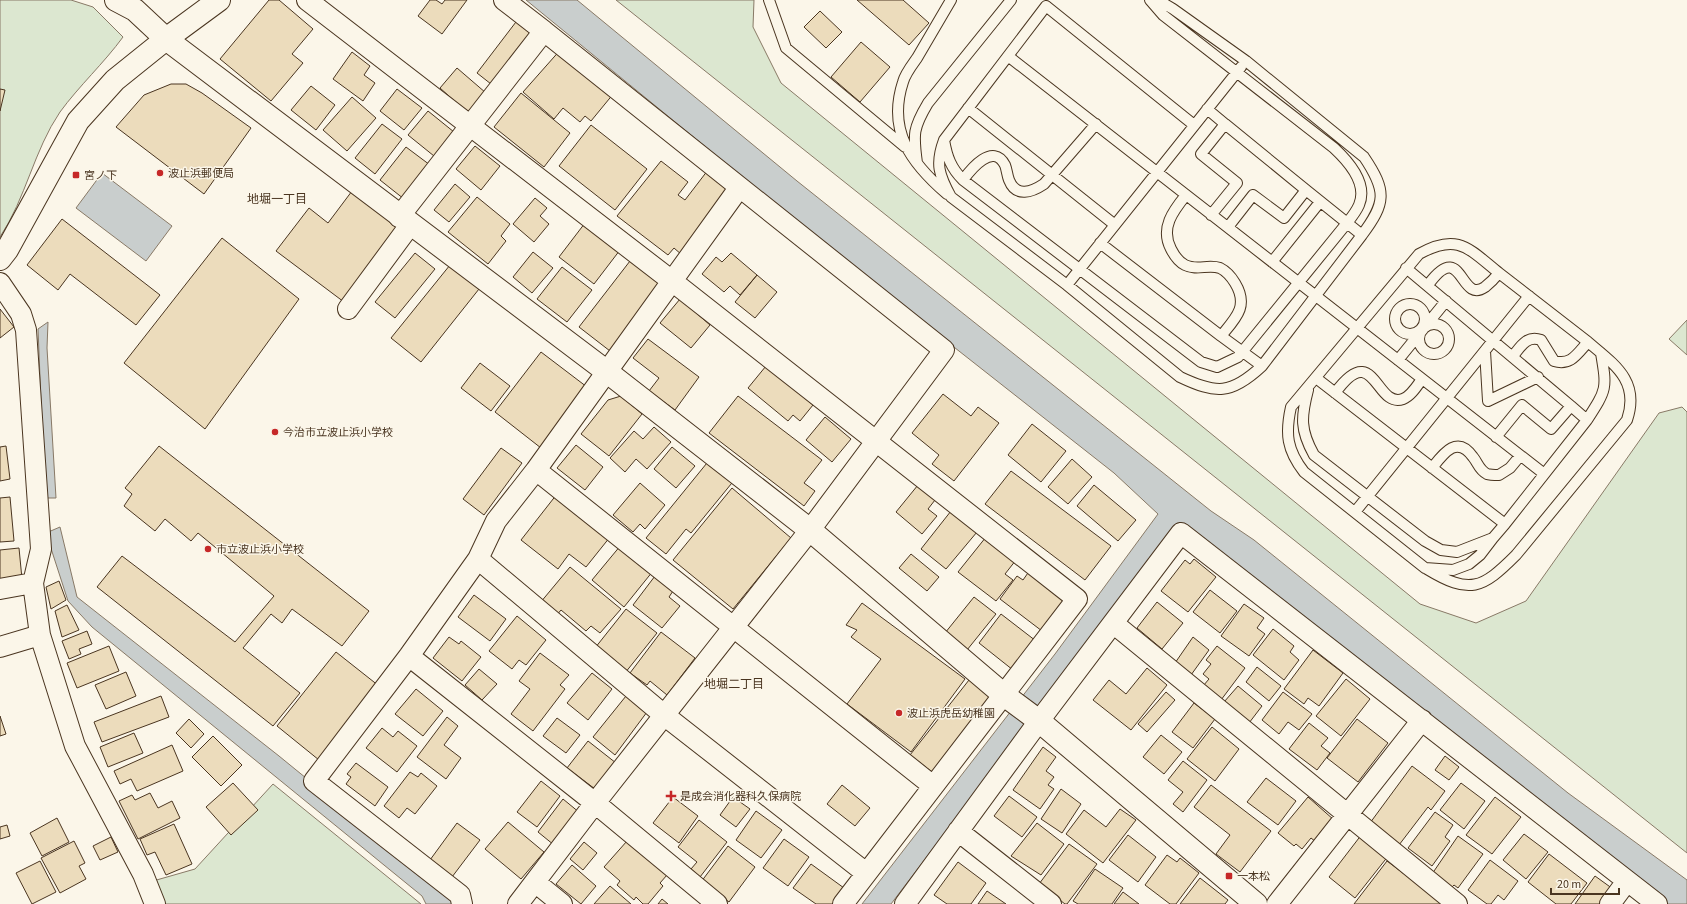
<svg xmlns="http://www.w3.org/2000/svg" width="1687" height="904" font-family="'Source Sans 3','Noto Sans JP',sans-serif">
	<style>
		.green { fill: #dce7d0; stroke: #887966 }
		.water { fill: #c9cecd; stroke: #887966 }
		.building { fill: #ecdcbc; stroke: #4a3520 }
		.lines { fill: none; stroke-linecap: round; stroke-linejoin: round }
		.lane-casing { stroke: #4a3520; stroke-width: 12 }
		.street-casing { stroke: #4a3520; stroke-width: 22 }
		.secondary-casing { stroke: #4a3520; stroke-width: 24 }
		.highway-casing { stroke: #4a3520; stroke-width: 24 }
		.lane { stroke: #fbf6e9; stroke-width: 10 }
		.street { stroke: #fbf6e9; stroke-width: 20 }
		.secondary { stroke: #fbf6e9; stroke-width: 22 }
		.highway { stroke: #fbf6e9; stroke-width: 22 }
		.poi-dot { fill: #c62828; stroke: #fbf6e9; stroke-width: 1.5 }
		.labels { text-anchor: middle; stroke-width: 3; stroke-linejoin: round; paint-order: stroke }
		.poi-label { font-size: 11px; fill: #4a3520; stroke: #fbf6e9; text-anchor: start }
		.neighbourhood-label { font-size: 12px; fill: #4a3520; stroke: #fbf6e9 }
	</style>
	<rect width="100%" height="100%" fill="#fbf6e9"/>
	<path class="green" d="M0 0H71L93 7 123 37C104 63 79 86 60 112 34 150 26 198 0 237Z
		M616 0H754L753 27 781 83 1420 604 1476 623 1526 601 1659 413 1682 407 1687 412V853Z
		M1687 320V355L1669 339Z
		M273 784 421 904H163L153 881 195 869Z"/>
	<path class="water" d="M526 0H577L797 181 1211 511 1254 540 1568 793 1687 880V904H1666L1177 527 891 904H862L1055 654 1158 514 1114 473 856 270Z
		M102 173 172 226 146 261 76 208Z
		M48 322 47 348 56 498H45L38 329Z
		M60 527 77 597 279 756 425 875 455 904H426L422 896 92 627 68 601 46 533Z"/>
	<path class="building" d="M269 0H279L313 29 292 54 303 63 271 101 220 59Z
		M430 0H436L442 4 445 0H467L442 34 418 16Z
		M857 0H903L929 23 909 45Z
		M820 11 842 32 826 48 804 27Z
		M519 18 533 29 491 84 477 73Z
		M861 42 890 67 860 102 831 77Z
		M562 48 614 93 591 121 585 116 580 122 563 108 554 119 523 92Z
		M352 52 370 66 364 75 375 83 363 101 333 79Z
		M457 68 486 93 468 113 440 88Z
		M171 84H186L202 93 251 128 204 194 116 127 144 95Z
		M311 86 335 105 316 130 291 110Z
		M0 89 5 90 0 111Z
		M397 89 422 108 404 130 380 111Z
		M521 93 570 133 544 167 494 127Z
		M352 97 376 118 347 151 323 130Z
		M428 111 454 132 434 156 408 135Z
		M382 124 402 139 375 174 355 158Z
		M591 125 647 169 615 210 559 166Z
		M475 146 500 166 481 190 456 169Z
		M406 147 430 165 404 199 380 180Z
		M661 161 688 182 678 195 685 200 708 170 732 190 682 255 674 248 668 255 617 216Z
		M455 184 470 197 449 222 434 210Z
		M352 191 400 228 344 302 276 251 309 208 328 223Z
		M477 197 510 224 501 236 506 241 488 264 448 232Z
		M535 198 547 208 540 216 549 224 534 242 513 224Z
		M62 219 160 295 136 325 70 274 58 290 27 265Z
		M585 223 620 250 594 284 559 257Z
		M222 238 299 299 205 429 124 363Z
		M533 252 553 268 532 293 513 277Z
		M415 253 435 269 395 318 375 302Z
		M731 253 757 275 740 295 730 286 724 292 702 274 716 257 722 262Z
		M630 261 661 285 610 351 579 327Z
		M450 265 479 289 421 362 391 338Z
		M562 267 592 290 567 322 537 299Z
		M757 275 777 292 755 318 735 302Z
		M680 299 710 325 691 348 660 323Z
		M0 309 14 327 0 338Z
		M648 339 699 377 675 410 649 391 659 378 633 358Z
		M541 352 587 387 541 448 495 412Z
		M480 363 510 386 491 411 461 388Z
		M766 366 813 405 800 421 793 415 788 421 748 388Z
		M943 394 971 416 978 407 999 423 954 481 932 464 939 455 912 433Z
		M621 396 642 414 609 456 581 434 608 400Z
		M738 396 822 460 804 483 815 491 804 506 709 433Z
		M825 417 851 439 832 462 806 440Z
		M1032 424 1066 451 1041 482 1008 455Z
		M654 427 671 442 647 469 636 459 625 472 610 458 634 431 643 439Z
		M576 445 603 467 585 490 557 468Z
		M6 446 10 479 0 481V447Z
		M159 446 369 611 342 646 292 609 282 623 271 614 243 648 300 693 273 726 97 587 122 556 235 642 274 596 198 533 191 541 165 519 155 531 124 506 132 494 125 488Z
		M672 447 695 466 676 488 654 469Z
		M501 448 522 463 484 515 463 499Z
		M711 458 736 478 691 533 686 529 666 554 646 538Z
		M1072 459 1092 477 1068 504 1048 487Z
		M1011 471 1111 546 1085 580 985 504Z
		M640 483 665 505 645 529 640 524 633 532 613 515Z
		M918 485 935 500 928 509 937 516 922 534 896 512Z
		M1094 485 1136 520 1118 541 1077 506Z
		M732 488 791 538 733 609 673 560Z
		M557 494 610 537 586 567 569 554 558 569 521 540Z
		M10 497 14 541 0 542V498Z
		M951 511 977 532 946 569 921 549Z
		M986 537 1016 560 1005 574 1013 580 996 601 958 572Z
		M621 545 653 571 624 607 592 580Z
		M19 548 22 579 0 581V550Z
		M911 554 939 577 927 591 899 568Z
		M1194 559 1216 577 1188 612 1161 591 1185 560 1190 564Z
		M570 567 621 609 600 633 591 626 586 631 561 610 556 616 540 603Z
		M1030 570 1067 598 1042 631 1000 599 1017 576 1023 580Z
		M655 576 673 591 669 597 680 606 662 628 633 605Z
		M59 581 66 600 51 609 46 587Z
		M1210 590 1237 611 1220 633 1193 612Z
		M474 595 506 619 490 641 458 617Z
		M974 597 996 614 967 650 945 633Z
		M1157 602 1183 623 1162 649 1137 628Z
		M862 603 965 679 911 752 847 704 881 659 851 637 857 630 846 625Z
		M1244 604 1264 618 1257 628 1265 634 1249 656 1221 636Z
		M67 605 79 630 62 637 55 611Z
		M626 609 657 633 625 673 595 648Z
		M1001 614 1036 641 1013 670 979 643Z
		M517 616 546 640 526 665 519 660 512 669 489 651Z
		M1273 629 1294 646 1290 652 1299 660 1284 680 1253 655Z
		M87 631 92 644 79 649 81 654 69 659 62 641Z
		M661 632 695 658 667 695 650 681 647 685 630 673Z
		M449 637 459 644 461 641 481 657 462 681 433 658Z
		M1193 637 1209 650 1191 675 1175 663Z
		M109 646 119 671 77 688 67 663Z
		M1217 646 1245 668 1221 700 1203 686 1209 679 1203 674 1211 664 1206 660Z
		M1313 650 1343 673 1319 706 1308 698 1304 704 1284 689Z
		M336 652 379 686 319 760 277 726Z
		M540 653 569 675 560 685 565 689 533 731 511 714 530 689 519 681Z
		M1257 667 1281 686 1269 701 1246 682Z
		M1147 668 1167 685 1131 730 1093 700 1109 680 1126 694Z
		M479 669 497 684 482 700 465 685Z
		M126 672 136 696 106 709 95 685Z
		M592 673 612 689 588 720 567 703Z
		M1346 679 1370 699 1341 736 1316 716Z
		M969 680 991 697 932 772 910 755Z
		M1238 686 1262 706 1249 723 1224 702Z
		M416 689 443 711 423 736 395 714Z
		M1166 692 1175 700 1147 732 1138 724Z
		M1283 692 1312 714 1299 730 1288 722 1279 734 1262 720Z
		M161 696 169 717 102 742 94 722Z
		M626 696 647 712 615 755 593 737Z
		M1194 703 1215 719 1193 748 1172 732Z
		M0 716 6 734 0 736Z
		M447 717 458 726 444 745 461 758 446 779 417 757Z
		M557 718 580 735 566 753 543 736Z
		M189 719 204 734 191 748 176 733Z
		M1357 719 1388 743 1358 782 1327 758Z
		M1309 723 1328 738 1321 746 1330 753 1317 770 1289 749Z
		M1212 727 1239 749 1215 781 1187 759Z
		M382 728 393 737 398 731 417 746 397 772 366 748Z
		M134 733 143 753 108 767 100 747Z
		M1161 735 1182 752 1164 774 1143 757Z
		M213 736 242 765 221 786 192 757Z
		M588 741 616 763 595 789 567 768Z
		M172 745 183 771 137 791 131 779 120 784 114 771Z
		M1043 747 1056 757 1046 771 1054 777 1048 785 1054 789 1040 809 1013 790Z
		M1445 756 1459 767 1449 780 1435 770Z
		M1183 761 1207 780 1183 812 1173 804 1183 792 1168 780Z
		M356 763 388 787 375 806 346 784 351 777 347 774Z
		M1412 766 1445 791 1431 810 1428 807 1399 845 1370 823Z
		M410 772 418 777 421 773 437 786 415 814 407 808 399 818 384 806Z
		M1266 778 1296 801 1278 825 1247 802Z
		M541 781 560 796 537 827 517 812Z
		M233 783 258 810 231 835 206 807Z
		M1461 783 1485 801 1464 829 1440 810Z
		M842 785 870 808 855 826 827 804Z
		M1211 785 1271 831 1240 872 1216 854 1230 835 1194 807Z
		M1061 789 1081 804 1062 833 1041 819Z
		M150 793 158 808 172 801 180 818 138 839 119 801 132 795 135 800Z
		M1009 796 1037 817 1022 837 994 816Z
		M673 797 698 816 679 843 653 823Z
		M733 797 750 809 736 827 720 815Z
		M1308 797 1334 820 1316 842 1311 838 1302 849 1296 844 1294 846 1278 833Z
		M1495 797 1521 817 1492 854 1466 835Z
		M563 799 580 813 554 845 538 832Z
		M1120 809 1136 820 1103 863 1066 834 1084 810 1106 827Z
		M756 811 782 830 761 858 736 840Z
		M1435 812 1453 825 1445 837 1450 841 1432 866 1408 848Z
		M57 818 69 842 42 856 30 833Z
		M699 820 727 842 700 877 691 869 697 862 678 847Z
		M508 822 544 852 521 879 485 849Z
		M457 823 480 840 452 877 430 860Z
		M1037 823 1064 844 1041 875 1011 856Z
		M174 824 192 864 166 875 155 852 147 855 140 839Z
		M7 825 10 836 0 839V827Z
		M1362 834 1389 855 1355 898 1329 877Z
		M1524 834 1548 852 1526 879 1503 860Z
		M1128 835 1156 857 1138 882 1109 860Z
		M1458 836 1483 854 1458 888 1454 885 1451 888 1432 874Z
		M111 837 118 852 100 860 93 846Z
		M784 839 809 857 788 886 763 868Z
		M74 841 85 863 79 866 86 879 60 893 41 858Z
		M627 841 667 875 660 883 663 886 648 904H643L636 897 634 900 617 885 620 881 604 867Z
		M584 842 597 853 583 870 570 859Z
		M1069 844 1097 864 1067 904H1065L1039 884Z
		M728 846 755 867 729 902 701 882Z
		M1549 854 1587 883 1571 904H1556L1528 882Z
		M1167 855 1177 862 1180 858 1199 873 1176 904H1170L1145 885Z
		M1490 860 1518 881 1504 900 1498 895 1491 904H1487L1468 890Z
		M40 861 56 892 32 904 16 873Z
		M1387 861 1444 904H1354Z
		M958 862 986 883 971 904H947L934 895Z
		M811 864 844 888 833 904H816L793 888Z
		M572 865 596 886 581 904 556 884Z
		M1095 869 1123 888 1112 904H1078L1073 901Z
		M1595 876 1613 889 1602 904H1575Z
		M1200 878 1228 900 1225 904H1180Z
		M610 886 631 904H594Z
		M987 891 1006 904H978Z
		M1123 892 1139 904H1114Z
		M662 899 668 904H658Z"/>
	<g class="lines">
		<g class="lane-casing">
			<path id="lane" d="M769 0 786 48 905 147
				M1158 0 1173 9 1246 61 1364 157C1387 191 1386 203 1362 235
				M1008 56 1543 473
				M968 108 1115 225
				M1207 109 1225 124
				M1194 125 1046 6 944 140C935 164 939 175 951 197L1067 285 1180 377C1216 394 1231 395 1262 366
				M944 140C947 157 951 168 963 180L1201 362 1217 367 1238 357 1347 223C1351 218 1356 212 1359 205 1368 184 1348 161 1334 148L1163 15 1150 0
				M917 163C913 134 913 128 928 103L1011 0
				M963 180C971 169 993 142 1005 165 1007 170 1007 175 1009 180 1016 198 1032 192 1044 184L1096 124
				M947 194C911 163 887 131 903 82 905 74 912 65 917 58 928 39 940 19 951 0
				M1211 215 1237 183 1201 154 1225 124 1306 190
				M1100 243 1221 336C1236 318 1249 306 1235 283 1232 278 1226 271 1220 268 1208 264 1197 271 1185 265 1179 262 1174 255 1171 249 1160 228 1173 211 1186 195
				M1272 262 1320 202
				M1406 268 1571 406 1551 429 1522 405 1496 437
				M1067 285 1241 67
				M1428 285C1463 237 1459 305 1485 287 1490 283 1495 278 1499 273L1588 342C1577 354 1571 366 1554 361L1541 340C1527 335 1521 346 1513 356
				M1395 319a15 15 0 1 1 30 0a15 15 0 1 1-30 0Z
				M1419 339a15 15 0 1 1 30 0a15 15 0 1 1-30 0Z
				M1221 336 1262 366 1362 235 1306 190 1284 218 1253 195 1228 227
				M1485 351 1488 401 1538 377
				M1398 360 1446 301
				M1316 378 1505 524 1587 420 1571 406
				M1308 390C1301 417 1300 430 1314 455L1425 541 1441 550 1457 552 1493 538 1505 524
				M1335 393C1375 338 1375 409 1403 399 1411 396 1417 386 1422 379
				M1587 420C1607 389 1607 389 1601 353
				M1432 468C1443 454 1457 434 1473 457 1478 463 1479 470 1487 474 1490 475 1495 475 1499 475L1510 468 1520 456
				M1355 512 1529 296
				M1493 538 1480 555 1469 564 1453 570 1425 568 1304 472C1287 450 1285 434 1291 407L1419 254C1458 232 1469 249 1499 273
				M1427 569C1470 595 1482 589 1516 555L1627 420C1640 381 1615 365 1588 342"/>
		</g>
		<g class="street-casing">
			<path id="street" d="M307 0 672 281 1077 599 843 904
				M504 0 544 31
				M739 188 536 470 933 786
				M399 217 544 31 944 350 810 530 595 803 518 904
				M0 283 21 314 26 330 41 549 33 583 40 635 75 746 143 874 155 904
				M348 309 410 225
				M478 559 496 521 536 470
				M0 589 33 583
				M1113 623 1457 904
				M0 647 40 635
				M409 656 595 803 717 904
				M958 831 1051 904
				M535 882 562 904
				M462 904 460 895 314 781 409 656 478 559 664 715 866 873
				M905 904 1039 721 1181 533 1657 904
				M1277 904 1422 720
				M1610 904 1627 881"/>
		</g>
		<g class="secondary-casing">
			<path id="secondary" d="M0 259 7 250 78 121 115 80 166 39 606 371 810 530 1004 695 1039 721 1256 904"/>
		</g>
		<g class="highway-casing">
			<path id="highway" d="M116 0 135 10 166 39 219 0"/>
		</g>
		<use href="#lane" class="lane"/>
		<use href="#street" class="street"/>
		<use href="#secondary" class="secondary"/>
		<use href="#highway" class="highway"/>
	</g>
	<g class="poi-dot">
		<circle cx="160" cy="173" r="4"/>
		<rect x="72" y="171" width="8" height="8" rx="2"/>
		<circle cx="275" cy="432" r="4"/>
		<circle cx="208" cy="549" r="4"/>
		<circle cx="899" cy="713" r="4"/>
		<path d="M669 790h4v4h4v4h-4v4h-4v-4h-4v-4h4z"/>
		<rect x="1225" y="872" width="8" height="8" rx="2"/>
	</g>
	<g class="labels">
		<g class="poi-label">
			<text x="168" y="177">波止浜郵便局</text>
			<text x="84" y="179">宮ノ下</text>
			<text x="283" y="436">今治市立波止浜小学校</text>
			<text x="216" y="553">市立波止浜小学校</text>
			<text x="907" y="717">波止浜虎岳幼稚園</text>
			<text x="680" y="800">是成会消化器科久保病院</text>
			<text x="1237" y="880">一本松</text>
		</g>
		<g class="neighbourhood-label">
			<text x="277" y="203">地堀一丁目</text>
			<text x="734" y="688">地堀二丁目</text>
		</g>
	</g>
	<path d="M1551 888v6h68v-6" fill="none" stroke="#4a3520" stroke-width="2"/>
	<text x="1557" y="888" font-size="12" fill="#4a3520" stroke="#fbf6e9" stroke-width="3" paint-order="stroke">20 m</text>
</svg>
